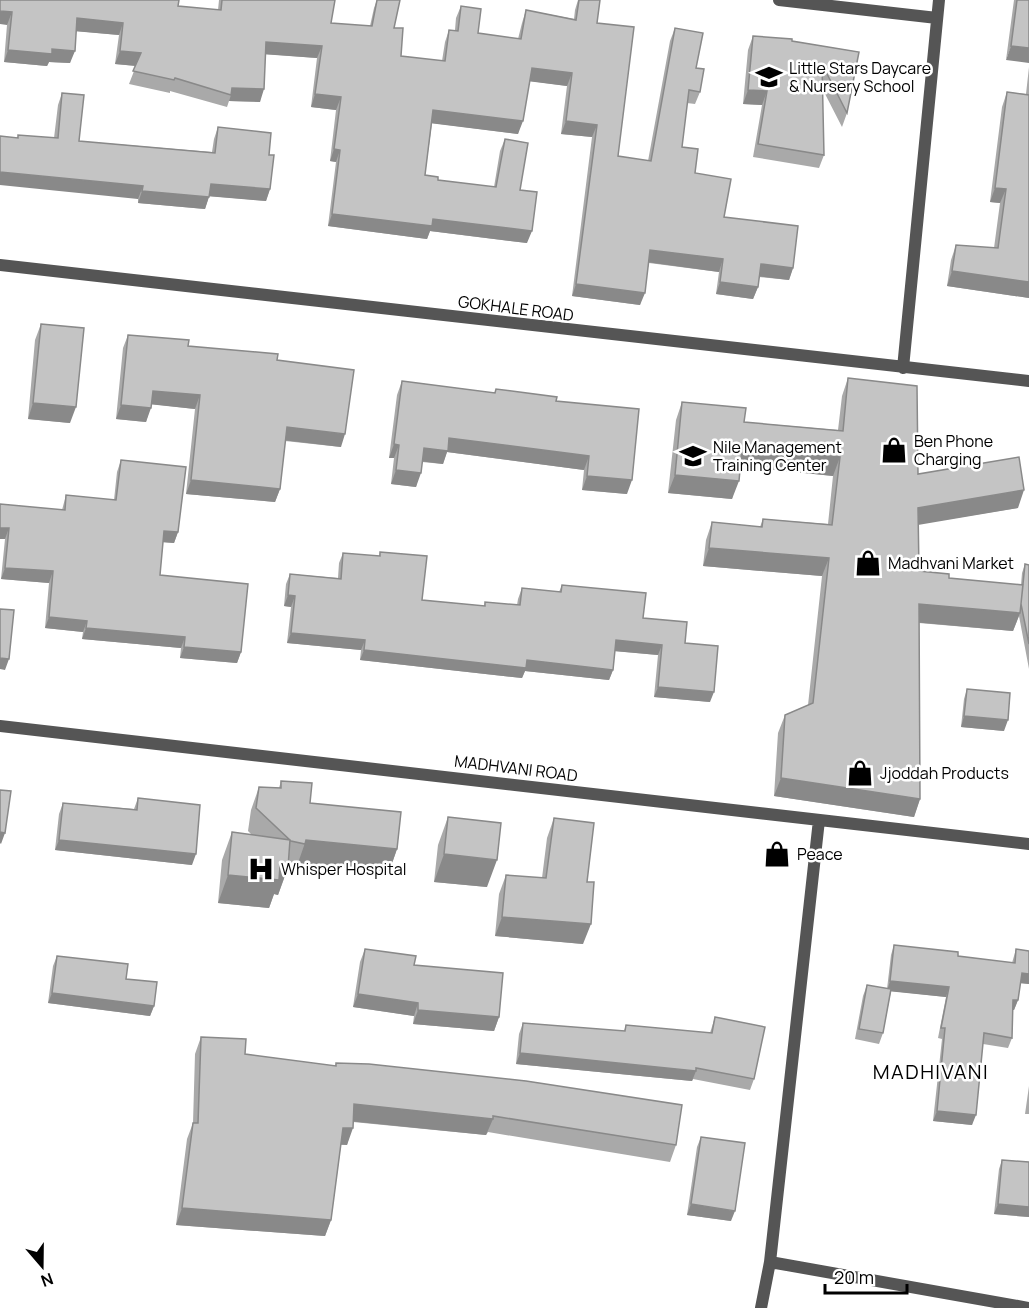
<svg xmlns="http://www.w3.org/2000/svg" width="1029" height="1308" font-family="Manrope,sans-serif">
	<style>
		.lines { fill: none; stroke-linecap: round; stroke-linejoin: round }
		.street { stroke: #555; stroke-width: 12 }
		.wall { fill: #a9a9a9 }
		.shaded-wall { fill: #898989 }
		.building { fill: #c4c4c4; stroke: #898989; stroke-width: 1.5 }
		.labels { text-anchor: middle; stroke-width: 5; stroke-linejoin: round; paint-order: stroke }
		.poi-label { font-size: 16px; fill: #000; stroke: #fff; text-anchor: start }
		.street-label { font-size: 16px; fill: #000; stroke: #fff }
		.quarter-label { font-size: 20px; letter-spacing: 1.5px; fill: #000; stroke: #fff }
	</style>
	<rect width="100%" height="100%" fill="#fff"/>
	<g class="lines">
		<path class="street" d="M779 0 937 18
			M0 265 1029 381
			M903 368 939 0
			M0 726 1029 844
			M770 1262 1029 1308
			M761 1308 770 1262 819 820"/>
	</g>
	<path class="wall" d="M0 0 178 6 218 10 219 0H335L331 23 370 26 374 8 377 0H400L394 28 401 56 442 61 445 42 449 30H455L456 18 461 6 478 33 518 39 522 23 526 10 574 19 575 10 578 0H600L597 23 618 156 648 161 670 41 675 28 696 68 700 92 695 104 687 103 682 147 695 173 724 217 793 268 789 280 759 277 758 287 753 299 716 294 719 272 649 263 640 305 572 296 592 137 561 134 567 86 530 81 518 134 432 123 425 175 438 180 494 187 500 151 505 139 520 190 527 243 430 231 427 239 328 226 336 162 330 161 336 110 311 107 317 58 265 54 260 102 229 101 227 107 170 91V93L129 84 136 66 115 64 119 35 76 31 70 63 49 62 47 66 4 62 7 25Z
		M1014 0H1029L1006 60Z
		M753 36 792 41 859 52 847 113 842 127 822 88 824 155 819 168 753 157 762 105 743 104 748 50Z
		M1029 67V298L947 286 951 260 956 245 994 248 1000 203 990 202 1002 107 1007 92 1026 94Z
		M62 93 79 141 212 152 214 139 218 127 269 155 270 189 266 201 209 196 205 209 138 203V199L18 137V135L54 138 58 105Z
		M41 324 70 423 28 419 35 340Z
		M128 335 188 346 277 360 341 447 285 441 280 489 275 502 186 494 195 409 151 404 146 422 116 419 123 348Z
		M848 378 918 474 1018 508 918 524 919 571 949 578 1021 585 1022 573 1025 564 1029 565V669L1019 616 1013 631 919 623 920 799 914 817 774 796 778 733 785 715 808 705 822 576 703 566 706 540 712 522 760 527 763 519 828 524 833 476 740 466 732 499 668 493 676 420 682 402 744 422 838 430 842 396Z
		M402 381 495 393 496 389 556 401 627 494 582 490 584 470 447 452 443 464 422 462 416 487 391 484 394 458H389L397 395Z
		M121 460 178 532 174 543 163 542 160 575 241 652 237 663 180 658 181 648 82 639 83 632 45 628 49 583 1 579 5 539H0V504L62 510 66 495 114 500 117 472Z
		M380 552 422 600 484 606 485 602 517 605 518 599 522 588 559 592 562 585 643 618 685 643 710 702 654 697 658 655 615 651 613 670 609 680 525 671 522 678 360 660 361 650 287 643 291 607 284 606 286 584 290 574 338 578 339 563 343 553 379 556Z
		M967 689 1004 731 961 727 964 699Z
		M281 781 310 803 397 849 389 872 298 863 297 867 289 865 278 895 274 894 269 908 218 903 222 860 232 832 252 835 248 831 251 810 259 787 279 788Z
		M138 798 192 865 55 850 59 814 63 803 134 809Z
		M448 817 487 887 434 882 438 845Z
		M554 818 587 882 583 944 495 936 499 894 506 875 542 878 547 838Z
		M894 945 958 956 1012 963 1016 949 1029 951V984L1020 983 1018 1000 1014 1010H1012V1038L1008 1048 983 1044 972 1125 933 1121 942 1039 938 1038 946 997 891 991 883 1033 879 1044 855 1039 863 996 867 985 887 989 891 955Z
		M365 949 414 965 499 1017 494 1031 413 1024 414 1016 353 1007 360 962Z
		M57 956 126 979 154 1006 150 1016 48 1003 53 966Z
		M715 1017 754 1079 750 1090 693 1079 692 1081 516 1064 519 1034 523 1023 624 1031 626 1025 710 1033Z
		M201 1037 245 1054 335 1066 336 1063 676 1145 670 1162 488 1132 486 1135 353 1122 347 1145H341L331 1220 325 1236 176 1225 187 1139 193 1123 195 1054Z
		M1029 1086V1114H1025Z
		M701 1137 731 1221 687 1215 697 1147Z
		M1002 1160 1029 1162V1217L994 1214 999 1169Z"/>
	<path class="shaded-wall" d="M0 11 12 12 7 25 0 24Z
		M77 18 123 23 119 35 73 31Z
		M266 42 322 46 317 58 261 54Z
		M1011 46 1029 48V63L1006 60Z
		M52 49 75 51 70 63 49 62 47 66 4 62 8 50Z
		M120 51 141 53 137 66 115 64Z
		M532 68 572 73 567 86 527 81Z
		M232 88 264 89 260 102 229 101 231 95Z
		M748 90 767 91 762 105 743 104Z
		M315 94 341 97 336 110 311 107Z
		M433 110 523 121 518 134 429 123Z
		M566 121 597 125 592 137 561 134Z
		M334 149 340 150 336 162 330 161Z
		M0 172 143 186 138 199 0 185Z
		M211 184 270 189 266 201 206 196Z
		M995 188 1006 189 1000 203 990 202Z
		M142 191 209 197 205 209 138 203Z
		M332 214 433 219 532 231 527 243 430 231 427 239 328 226Z
		M650 250 723 259 719 272 646 262Z
		M761 264 793 268 789 280 756 276Z
		M952 271 1029 282V298L947 286Z
		M720 282 758 287 753 299 716 294Z
		M576 284 645 293 640 305 572 296Z
		M153 391 200 395 195 409 148 404Z
		M33 403 76 407 70 423 28 419Z
		M121 405 151 408 146 422 116 419Z
		M287 427 345 434 341 447 282 440Z
		M449 438 589 456 584 470 447 452 443 464 419 461 424 448Z
		M394 444 399 445 394 458H389Z
		M742 448 840 457 833 476 735 466Z
		M396 470 421 473 416 487 391 484Z
		M675 475 739 481 732 499 668 493Z
		M587 476 632 480 627 494 582 490Z
		M191 480 280 489 275 502 186 494Z
		M1024 490 1018 508 912 526 918 508Z
		M0 528H9L5 539H0Z
		M164 531 178 532 174 543 160 542Z
		M709 548 829 558 822 576 703 566Z
		M5 568 53 571 49 583 1 579Z
		M288 595 295 596 291 607 284 606Z
		M919 604 1020 613 1013 631 912 622Z
		M49 617 87 621 83 632 45 628Z
		M86 628 185 637 181 648 82 639Z
		M291 633 365 640 361 650 287 643Z
		M616 640 662 645 658 655 613 651Z
		M184 647 241 652 237 663 180 658Z
		M364 650 527 660 613 670 609 680 525 671 522 678 360 660Z
		M0 658 9 659 5 670 0 669Z
		M658 687 714 692 710 702 654 697Z
		M964 716 1008 720 1004 731 961 727Z
		M781 778 920 799 914 817 774 796Z
		M0 832 5 833 1 844 0 843Z
		M59 840 196 854 192 865 55 850Z
		M306 840 397 849 389 872 298 863Z
		M444 854 497 860 487 887 434 882Z
		M280 866 288 867 278 895 274 894 269 908 218 903 228 875Z
		M502 917 591 924 583 944 495 936Z
		M1022 973 1029 974V984L1019 983Z
		M890 981 949 987 946 997 887 991Z
		M52 993 154 1006 150 1016 48 1003Z
		M358 994 418 1003 414 1016 353 1007Z
		M1013 1000H1018L1014 1010H1009Z
		M418 1010 499 1017 494 1031 413 1024Z
		M520 1053 696 1071 692 1081 516 1064Z
		M354 1104 493 1119 486 1135 348 1121Z
		M937 1111 976 1115 972 1125 933 1121Z
		M343 1128H353L347 1145 337 1144Z
		M691 1204 735 1211 731 1221 687 1215Z
		M998 1204 1029 1207V1217L994 1214Z
		M182 1208 331 1220 325 1236 176 1225Z"/>
	<path class="building" d="M0 0H179L178 6 221 10 222 0H335L331 23 372 26 377 0H400L394 28H403L401 56 445 61 449 30 458 31 461 6 481 9 478 33 521 39 526 10 576 20 579 0H600L597 23 634 27 618 156 651 161 675 28 703 33 696 68 704 69 700 92 689 90 682 147 698 149 695 173 731 179 724 217 798 226 793 268 761 264 758 287 720 282 723 259 650 250 645 293 576 284 597 125 566 121 572 73 532 68 523 121 433 110 425 175 438 177V180L496 187 505 139 528 143 520 190 537 192 532 231 433 219 432 226 332 214 340 150 334 149 341 97 315 94 322 46 266 42 264 89 232 88 231 95 175 78 174 80 133 71 141 53 120 51 123 23 77 18 75 51 52 49V54L8 50 12 12 0 11Z
		M1017 0H1029V48L1011 46Z
		M753 36 792 39V41L859 52 847 113 822 64 824 155 758 144 767 91 748 90Z
		M1007 92 1029 95V282L952 271 956 245 998 248 1006 189 995 188Z
		M62 93 84 95 79 141 215 153 218 127 271 133 269 155H274L270 189 211 184 209 197 142 191 143 186 0 172V136L18 138V135L58 138Z
		M41 324 84 328 76 407 33 403Z
		M128 335 189 340 188 346 278 354 277 360 354 370 345 434 287 427 280 489 191 480 200 395 153 391 151 408 121 405Z
		M848 378 917 386 918 474 1019 457 1024 490 918 508 919 571 949 574V578L1023 585 1020 613 919 604 920 799 781 778 785 715 813 703 829 558 709 548 712 522 762 527 763 519 832 525 840 457 742 448 739 481 675 475 682 402 746 408 744 422 843 431Z
		M402 381 495 393 496 389 557 397 556 401 639 409 632 480 587 476 589 456 449 438 448 451 424 448 421 473 396 470 399 445 394 444Z
		M121 460 186 467 178 532 164 531 160 575 248 584 241 652 184 647 185 637 86 628 87 621 49 617 53 571 5 568 9 528H0V504L65 510 66 495 116 500Z
		M380 552 427 556 422 600 485 606V602L520 605 522 588 561 592 562 585 646 593 643 618 687 622 685 643 718 646 714 692 658 687 662 645 616 640 613 670 527 660 526 668 364 650 365 640 291 633 295 596 288 595 290 574 341 579 343 553 380 556Z
		M1025 564 1029 565V644L1021 604Z
		M0 609 14 610 9 659 0 658Z
		M967 689 1010 693 1008 720 964 716Z
		M281 781 312 783 310 803 401 812 397 849 306 840 305 844 291 841 256 808 259 787 281 788Z
		M0 790 11 791 5 833 0 832Z
		M138 798 200 805 196 854 59 840 63 803 137 810Z
		M448 817 501 823 497 860 444 854Z
		M554 818 594 823 587 882H594L591 924 502 917 506 875 546 878Z
		M232 832 290 840 288 867 280 866 279 880 228 875Z
		M894 945 958 952V956L1015 963 1016 949 1029 951V974L1022 973 1018 1000H1013L1012 1038 984 1033 976 1115 937 1111 945 1028H941L949 987 890 981Z
		M365 949 416 956 414 965 503 973 499 1017 418 1010V1003L358 994Z
		M57 956 128 964 126 979 157 982 154 1006 52 993Z
		M867 985 891 989 883 1033 859 1029Z
		M715 1017 765 1027 754 1079 696 1068V1071L520 1053 523 1023 625 1031 626 1025 712 1033Z
		M201 1037 246 1039 245 1054 336 1066V1063L369 1064 526 1081 682 1105 676 1145 493 1116V1119L354 1104 353 1128H343L331 1220 182 1208 193 1123H198Z
		M701 1137 745 1143 735 1211 691 1204Z
		M1002 1160 1029 1162V1207L998 1204Z"/>
	<defs>
		<g id="school-bare" transform="scale(2.07)"><path d="M0-5L7-2L0 1L-7-2ZM-4 1L0 2.5L4 1V4Q0 6-4 4Z" fill="#000" stroke="#fff" stroke-width="2.5" paint-order="stroke"/></g>
		<g id="shop-bare" transform="scale(2.07)"><path d="M-5-2.5h2.3a2.7 3.5 0 0 1 5.4 0H5L5.5 6h-11ZM-1.5-2.5h3a1.5 2.3 0 0 0-3 0Z" fill="#000" stroke="#fff" stroke-width="2.5" paint-order="stroke"/></g>
		<g id="university-bare" transform="scale(2.07)"><path d="M0-5L7-2L0 1L-7-2ZM-4 1L0 2.5L4 1V4Q0 6-4 4Z" fill="#000" stroke="#fff" stroke-width="2.5" paint-order="stroke"/></g>
		<g id="hospital-bare" transform="scale(2.07)"><path d="M-5-5h3v3.5h4V-5h3V5h-3V1.5h-4V5h-3Z" fill="#000" stroke="#fff" stroke-width="2.5" paint-order="stroke"/></g>
	</defs>
	<g fill-rule="evenodd">
		<use href="#school-bare" x="769" y="77"/>
		<use href="#shop-bare" x="894" y="450"/>
		<use href="#university-bare" x="693" y="456"/>
		<use href="#shop-bare" x="868" y="563"/>
		<use href="#shop-bare" x="860" y="773"/>
		<use href="#shop-bare" x="777" y="854"/>
		<use href="#hospital-bare" x="261" y="869"/>
	</g>
	<g class="labels">
		<g class="poi-label">
			<text x="789" y="74">Little Stars Daycare<tspan x="789" dy="18">&amp; Nursery School</tspan></text>
			<text x="914" y="447">Ben Phone<tspan x="914" dy="18">Charging</tspan></text>
			<text x="713" y="453">Nile Management<tspan x="713" dy="18">Training Center</tspan></text>
			<text x="888" y="569">Madhvani Market</text>
			<text x="880" y="779">Jjoddah Products</text>
			<text x="797" y="860">Peace</text>
			<text x="281" y="875">Whisper Hospital</text>
		</g>
		<g class="street-label">
			<text transform="translate(516 308) rotate(7)" y="6">GOKHALE ROAD</text>
			<text transform="translate(516 768) rotate(7)" y="6">MADHVANI ROAD</text>
		</g>
		<g class="quarter-label">
			<text x="931" y="1079">MADHIVANI</text>
		</g>
	</g>
	<g transform="translate(42 1266) rotate(160)" stroke="#ffffff" stroke-width="4.5" paint-order="stroke">
	<path d="M0-4.5L10 22L0 15L-10 22Z" fill="#000000"/>
	<text y="-9" font-size="16" font-weight="bold" text-anchor="middle" fill="#000000">N</text>
	</g>
	<path d="M825 1284v9h82v-9" fill="none" stroke="#000000" stroke-width="3"/>
	<text x="834" y="1284" font-size="18" fill="#000000" stroke="#ffffff" stroke-width="4.5" paint-order="stroke">20 m</text>
</svg>
